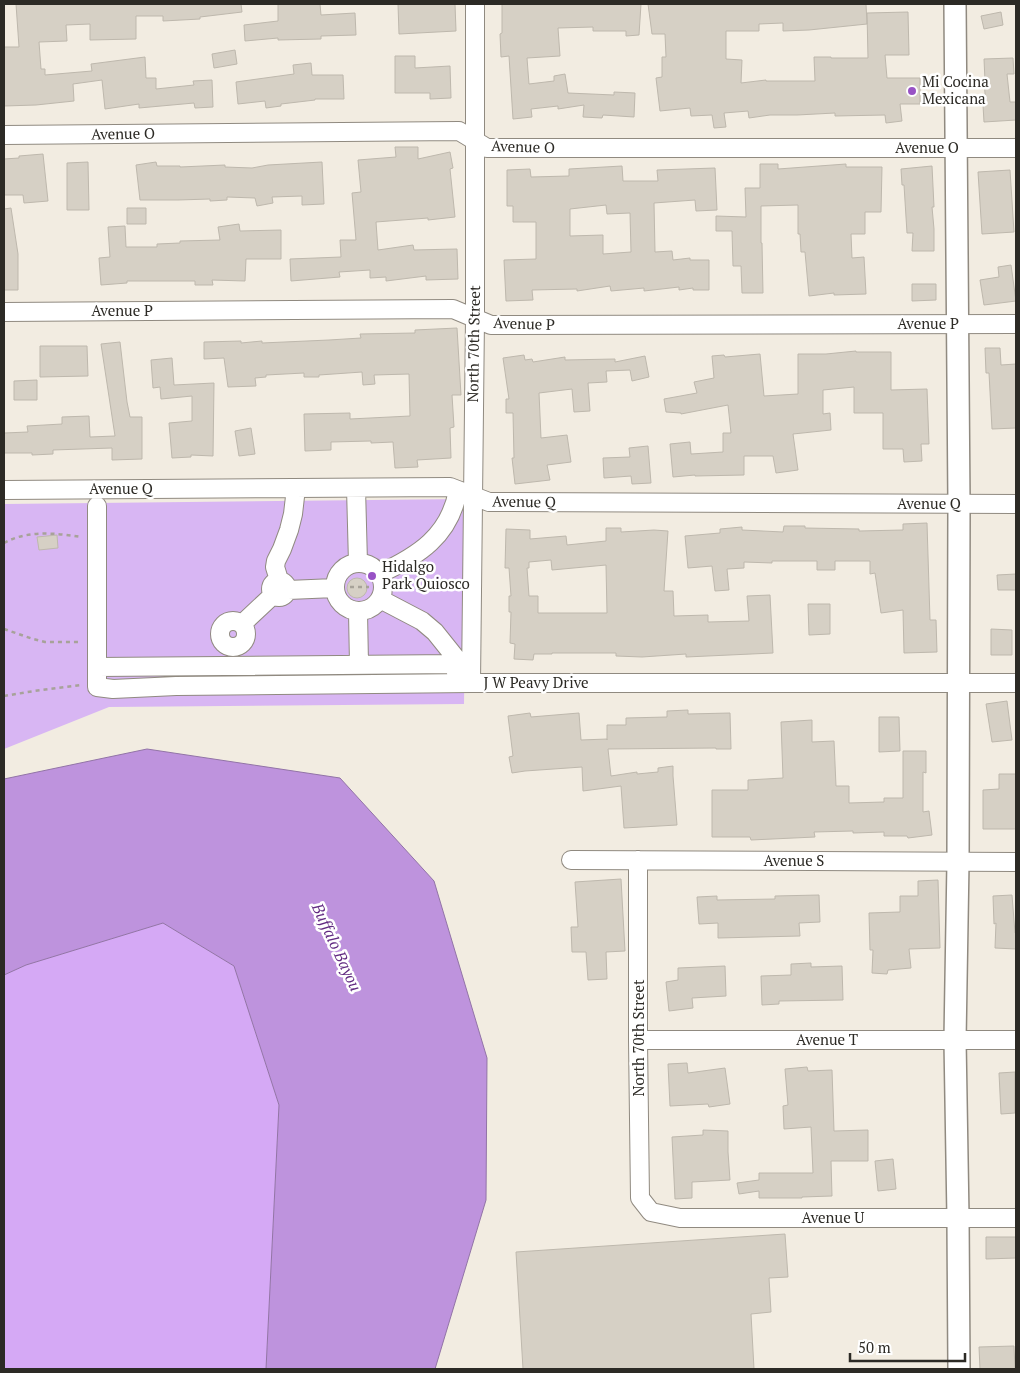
<svg xmlns="http://www.w3.org/2000/svg" width="1020" height="1373" font-family="'PT Serif',serif">
	<style>
		.green { fill: #d8b6f3 }
		.forest { fill: #d5a9f5 }
		.water { fill: #be93dd; stroke: #9274a6 }
		.building { fill: #d6d0c5; stroke: #beb8ad; fill-rule: evenodd }
		.lines { fill: none; stroke-linecap: round; stroke-linejoin: round }
		.minor-casing { stroke: #908a80; stroke-width: 20 }
		.major-casing { stroke: #908a80; stroke-width: 24 }
		.path { stroke: #a7a299; stroke-width: 2.5; stroke-dasharray: 4 4; stroke-linecap: butt }
		.minor { stroke: #fff; stroke-width: 18 }
		.major { stroke: #fff; stroke-width: 21 }
		.poi-dot { fill: #9852c5; stroke: #fff; stroke-width: 2 }
		.labels { text-anchor: middle; stroke-width: 5; stroke-linejoin: round; paint-order: stroke }
		.poi-label { font-size: 15px; fill: #2c2a25; stroke: #fff; text-anchor: start }
		.street-label { font-size: 15px; fill: #2c2a25; stroke: #fff }
		.water-label { font-size: 16px; font-style: italic; fill: #622b82; stroke: #fff }
	</style>
	<rect width="100%" height="100%" fill="#f2ece1"/>
	<path class="green" d="M467 499 464 704 109 707 4 749V504Z"/>
	<path class="forest" d="M163 923 234 966 279 1105 266 1369H4V975L26 965Z"/>
	<path class="water" d="M147 749 340 778 434 881 487 1058 486 1200 435 1369H266L279 1105 234 966 163 923 26 965 4 975V779Z"/>
	<path class="building" d="M16 4H241L242 12 200 17V19L163 21V16H136V39L90 40V24L66 25 67 41 39 42 41 69H45V75L92 71 91 64 145 57 146 78H156V89L194 85 193 81 212 80 213 107 195 108 194 103 139 108V104L105 109 102 80 73 84 74 101 36 105 4 106V47H19Z
		M278 4H320L321 15 355 13 356 35 321 36V39L278 40V38L245 41 244 25 278 21Z
		M398 4H455L456 31 399 34Z
		M502 4H641L639 35 626 36V31H593V27L558 28 560 56 527 58 529 84 554 81V76L565 74 568 93 614 95V92L635 93 634 117 603 115 602 118 583 117 584 105 558 109V106L531 109 532 117 513 119 509 56 501 57 500 34 502 33Z
		M648 4H866L867 24 809 30 783 31V23L759 24V31H726V59L742 60 741 83 766 80V81H815L814 57H831V58H868L867 13 908 12 909 55H885L887 78H920V104H900L902 121 886 123 885 115 835 116V113L797 115H770L749 118 748 111 724 113 726 127 714 128 712 115 691 116 690 108 660 111 656 78 662 77V57H666L665 34H652Z
		M1001 12 1003 25 984 29 981 16Z
		M235 50 237 64 214 68 212 54Z
		M395 56H415V68L450 66 451 98 430 99V93H395Z
		M1013 58 1014 74H1007L1010 102H1016V120L984 122 983 105H986L984 81H985L984 59Z
		M311 63 312 75H343L344 99H315V100L281 104V106L266 108 265 101 238 104 236 82 294 74 293 65Z
		M395 147H418V159L450 152 453 168 450 169 455 217 428 220V218L376 222 378 250 413 245 414 250 457 249 458 279 426 280V276L386 281V277L370 278V270L339 272 340 277 291 281 290 259 341 257 340 240H356L352 193 361 192 358 160 396 157Z
		M43 154 48 201 24 203 23 195H4V159L19 158V156Z
		M88 162 89 210H67V163Z
		M156 162 157 166H180V167L225 165V167L252 168 268 165 322 162 324 204 302 205V196L272 197 273 203 257 206 255 198 227 197V200L210 201V199L178 200H140L136 165Z
		M760 164H778V169L846 164V167H882L881 212H865V234H851L852 258 864 257 866 294 834 295V293L809 296 805 252H801L800 234H798V205L761 206V243H762L763 293H742L741 266H733L732 231H716V216L746 217 745 188H760Z
		M622 166 623 181H658L657 170 715 168 717 210 696 211 695 200 654 203 655 252 672 251 673 260 690 258V260H709V290H693V288L679 290V287L644 291V288L611 291 610 286 577 291V289L532 290 533 300 506 301 504 260 536 259V222H513V206H507V170L530 169 531 177 569 176V169ZM606 205 607 214 630 213 631 252 603 254V235L570 236V209Z
		M932 166 934 207H932L934 229V251H912L913 233H907L904 185H902L901 169Z
		M1010 170 1014 232 982 234 978 172Z
		M11 208 18 254V290H4V209Z
		M127 208H146V224H127Z
		M239 224 240 231 281 230V259H246L245 281 212 280 213 285H195V281H127V283L101 285 99 258 110 257 108 227 125 226 126 247H157V244L180 243V241L220 240 218 227Z
		M1011 265 1016 301 984 305 980 280 999 277 998 267Z
		M912 284H936V300L912 301Z
		M457 328 461 395H452L454 427 450 428 451 458 417 460 418 467 395 468 393 442 371 443V441L331 442V450L305 451 304 414 350 413V419L410 416 409 374 374 375 375 384 363 385 362 372 319 375V377H304V373L266 375V377L255 378 256 386 228 387 224 358 204 359V342L241 341V343L262 341V343L329 340 361 338 360 334 415 333V330Z
		M120 342 127 402 130 417H142V459L112 460V448L53 450V454L32 455V453H4V433L28 432 27 426 62 424V417L89 416 90 437 115 436 101 344Z
		M40 346H87L88 376 40 377Z
		M985 348H1000L1001 365 1016 364V428L992 429 989 373H986Z
		M856 351V352H891V390L927 389 929 444H921L922 461 904 462 903 449H883V413H854V387L823 390V414L830 413 831 430 793 434 798 470 776 473 773 456H744V475L695 476V475L673 477 670 444 690 442 691 454 723 452V433H731L728 405 681 414V413L666 412 664 399 697 393 694 382 714 378 712 356 724 355 725 357 760 354 764 396 798 394V354H826Z
		M524 355 525 360 532 359 533 362 565 357V360L615 359V362L645 356 649 377 632 381 630 370 606 371 607 382 588 383 590 411 574 412 572 389 539 393 541 438 567 435 571 462 547 465 550 480 515 484 512 458H514L513 413H506V399H509L503 358Z
		M172 358 174 385 214 383 213 456 191 455V457L172 458 169 423 192 421V396L161 399 160 387 153 388 151 360Z
		M37 380V400H14V381Z
		M251 428 255 454 239 456 235 431Z
		M648 446 651 483 632 484 631 476 604 478 603 458 630 457 629 448Z
		M927 523 930 620H936L937 652 904 653 903 610 881 613 875 573 870 574V561H835V570H817V561H772V563L744 562V568L727 569 729 590 715 591 712 566 688 568 685 536 720 533V529L742 527V530L783 532 784 526H805V528L859 529V531L903 530V524Z
		M606 528H621V532L654 530 668 531 664 591H673L674 616 708 615V622L749 621 747 596 770 595 773 653 686 657V654L642 657 616 656V653H552V654H534L533 660 514 659 515 644 510 643 511 612H509V596H511L509 568H505L506 529 530 530V539L566 536 567 545 606 541ZM551 560 552 570 606 565 607 613H538V596H529L527 568H529V562Z
		M57 535 58 548 39 550 37 537Z
		M1016 574V590H998L997 575Z
		M347 588a10 10 0 1 1 20 0a10 10 0 1 1-20 0Z
		M808 604H830V634L809 635Z
		M991 629 1012 630V655H991Z
		M1007 701 1012 740 992 742 986 704Z
		M688 710V714L730 713 731 749H716V748L608 749 611 776 637 772V774L658 772V768L673 766V776L677 825 624 828 621 786 583 791 582 767 525 771 512 773 509 757 513 756 508 716 530 713 531 717 579 713 581 740 607 739V740V725H626V718L667 717V711Z
		M879 717H899L900 751 879 752Z
		M812 720V742L834 741 836 786H849V803L884 802V798H903V751H926V773L923 772V812L929 811 932 835 908 838 907 836H884V832L853 833V831L814 832 815 837 751 840 750 837H712V790H748V780L783 778 781 722Z
		M999 774H1016V829H983V790L999 789Z
		M621 879 625 951 606 952 607 979 588 980 586 952H572L571 927H578L575 882Z
		M938 880 940 948 909 949 911 968 888 970 887 974 872 973 873 950H870L869 913 900 912V896H918V881Z
		M819 895 820 922 799 923 800 936 718 938V923L699 924 697 897 717 896V900L775 899V896Z
		M1012 895 1015 933H1016V949L995 948 996 923 994 924 993 896Z
		M811 963V967L842 966 843 1000 779 1001V1004L762 1005 761 976 791 975V964Z
		M725 966 726 996 692 998 693 1008 669 1011 666 982 678 980V968Z
		M687 1063 688 1073 725 1068 730 1104 709 1107 708 1104 670 1106 668 1064Z
		M807 1067 808 1071 832 1070 834 1131 868 1130V1161H831L832 1196 802 1197V1198H759V1191L739 1194 737 1183 759 1180V1173H813L811 1127 784 1129 783 1106 788 1105 785 1069Z
		M1015 1072V1113L1001 1114 999 1073Z
		M703 1130 728 1131V1152L730 1180 692 1182V1198L675 1199 672 1137 703 1135Z
		M893 1159 896 1189 878 1191 875 1161Z
		M785 1234 788 1277 769 1278 771 1312 751 1314 754 1369H523L516 1252Z
		M986 1237H1016V1258L986 1259Z
		M1014 1346 1015 1369H980L979 1347Z"/>
	<g class="lines">
		<g class="minor-casing">
			<path id="minor" d="M4 135 459 131 487 148H1016
				M4 312 453 309 491 325 1016 324
				M356 488 358 563
				M4 490 450 487 489 502 1016 504
				M97 506V687L113 689 176 686 471 683H1016
				M335 587a24 24 0 1 1 48 0a24 24 0 1 1-48 0Z
				M379 574C418 556 450 536 458 490
				M279 580 275 567 276 561 282 549 289 530 293 514 296 488
				M271 589a8 8 0 1 1 16 0a8 8 0 1 1-16 0Z
				M288 590 335 588
				M380 599 422 621 435 632 455 657 456 673
				M358 612 359 664
				M220 634a13 13 0 1 1 26 0a13 13 0 1 1-26 0Z
				M242 624 273 595
				M97 667 455 664
				M471 683 475 318V4
				M571 860 1016 862
				M638 860V1040L640 1198 651 1212 680 1218H1016
				M638 1040H1016"/>
		</g>
		<g class="major-casing">
			<path id="major" d="M955 4 959 504 958 862 955 1040 958 1218 959 1369"/>
		</g>
		<path class="path" d="M4 543C27 530 56 533 81 537
			M350 587H369
			M4 629 33 639 45 642H80
			M4 696 34 691 81 685"/>
		<use href="#minor" class="minor"/>
		<use href="#major" class="major"/>
	</g>
	<g class="poi-dot">
		<circle cx="912" cy="91" r="5"/>
		<circle cx="372" cy="576" r="5"/>
	</g>
	<g class="labels">
		<g class="poi-label">
			<text x="922" y="87">Mi Cocina<tspan x="922" dy="17">Mexicana</tspan></text>
			<text x="382" y="572">Hidalgo<tspan x="382" dy="17">Park Quiosco</tspan></text>
		</g>
		<g class="street-label">
			<text transform="translate(123 134) rotate(-1)" y="5">Avenue O</text>
			<text transform="translate(523 147) rotate(2)" y="5">Avenue O</text>
			<text x="927" y="153">Avenue O</text>
			<text x="122" y="316">Avenue P</text>
			<text transform="translate(524 324) rotate(2)" y="5">Avenue P</text>
			<text x="928" y="329">Avenue P</text>
			<text transform="translate(474 344) rotate(-89)" y="5">North 70th Street</text>
			<text x="121" y="494">Avenue Q</text>
			<text transform="translate(524 502) rotate(1)" y="5">Avenue Q</text>
			<text x="929" y="509">Avenue Q</text>
			<text x="536" y="688">J W Peavy Drive</text>
			<text x="794" y="866">Avenue S</text>
			<text transform="translate(639 1038) rotate(-90)" y="5">North 70th Street</text>
			<text x="827" y="1045">Avenue T</text>
			<text x="833" y="1223">Avenue U</text>
		</g>
		<g class="water-label">
			<text transform="translate(337 947) rotate(65)" y="6">Buffalo Bayou</text>
		</g>
	</g>
	<rect width="1020" height="1373" fill="none" stroke="#2c2a25" stroke-width="10"/>
	<path d="M850 1353v8h115v-8" fill="none" stroke="#2c2a25" stroke-width="2.5"/>
	<text x="858" y="1353" font-size="15" fill="#2c2a25" stroke="#ffffff" stroke-width="4" paint-order="stroke">50 m</text>
</svg>
